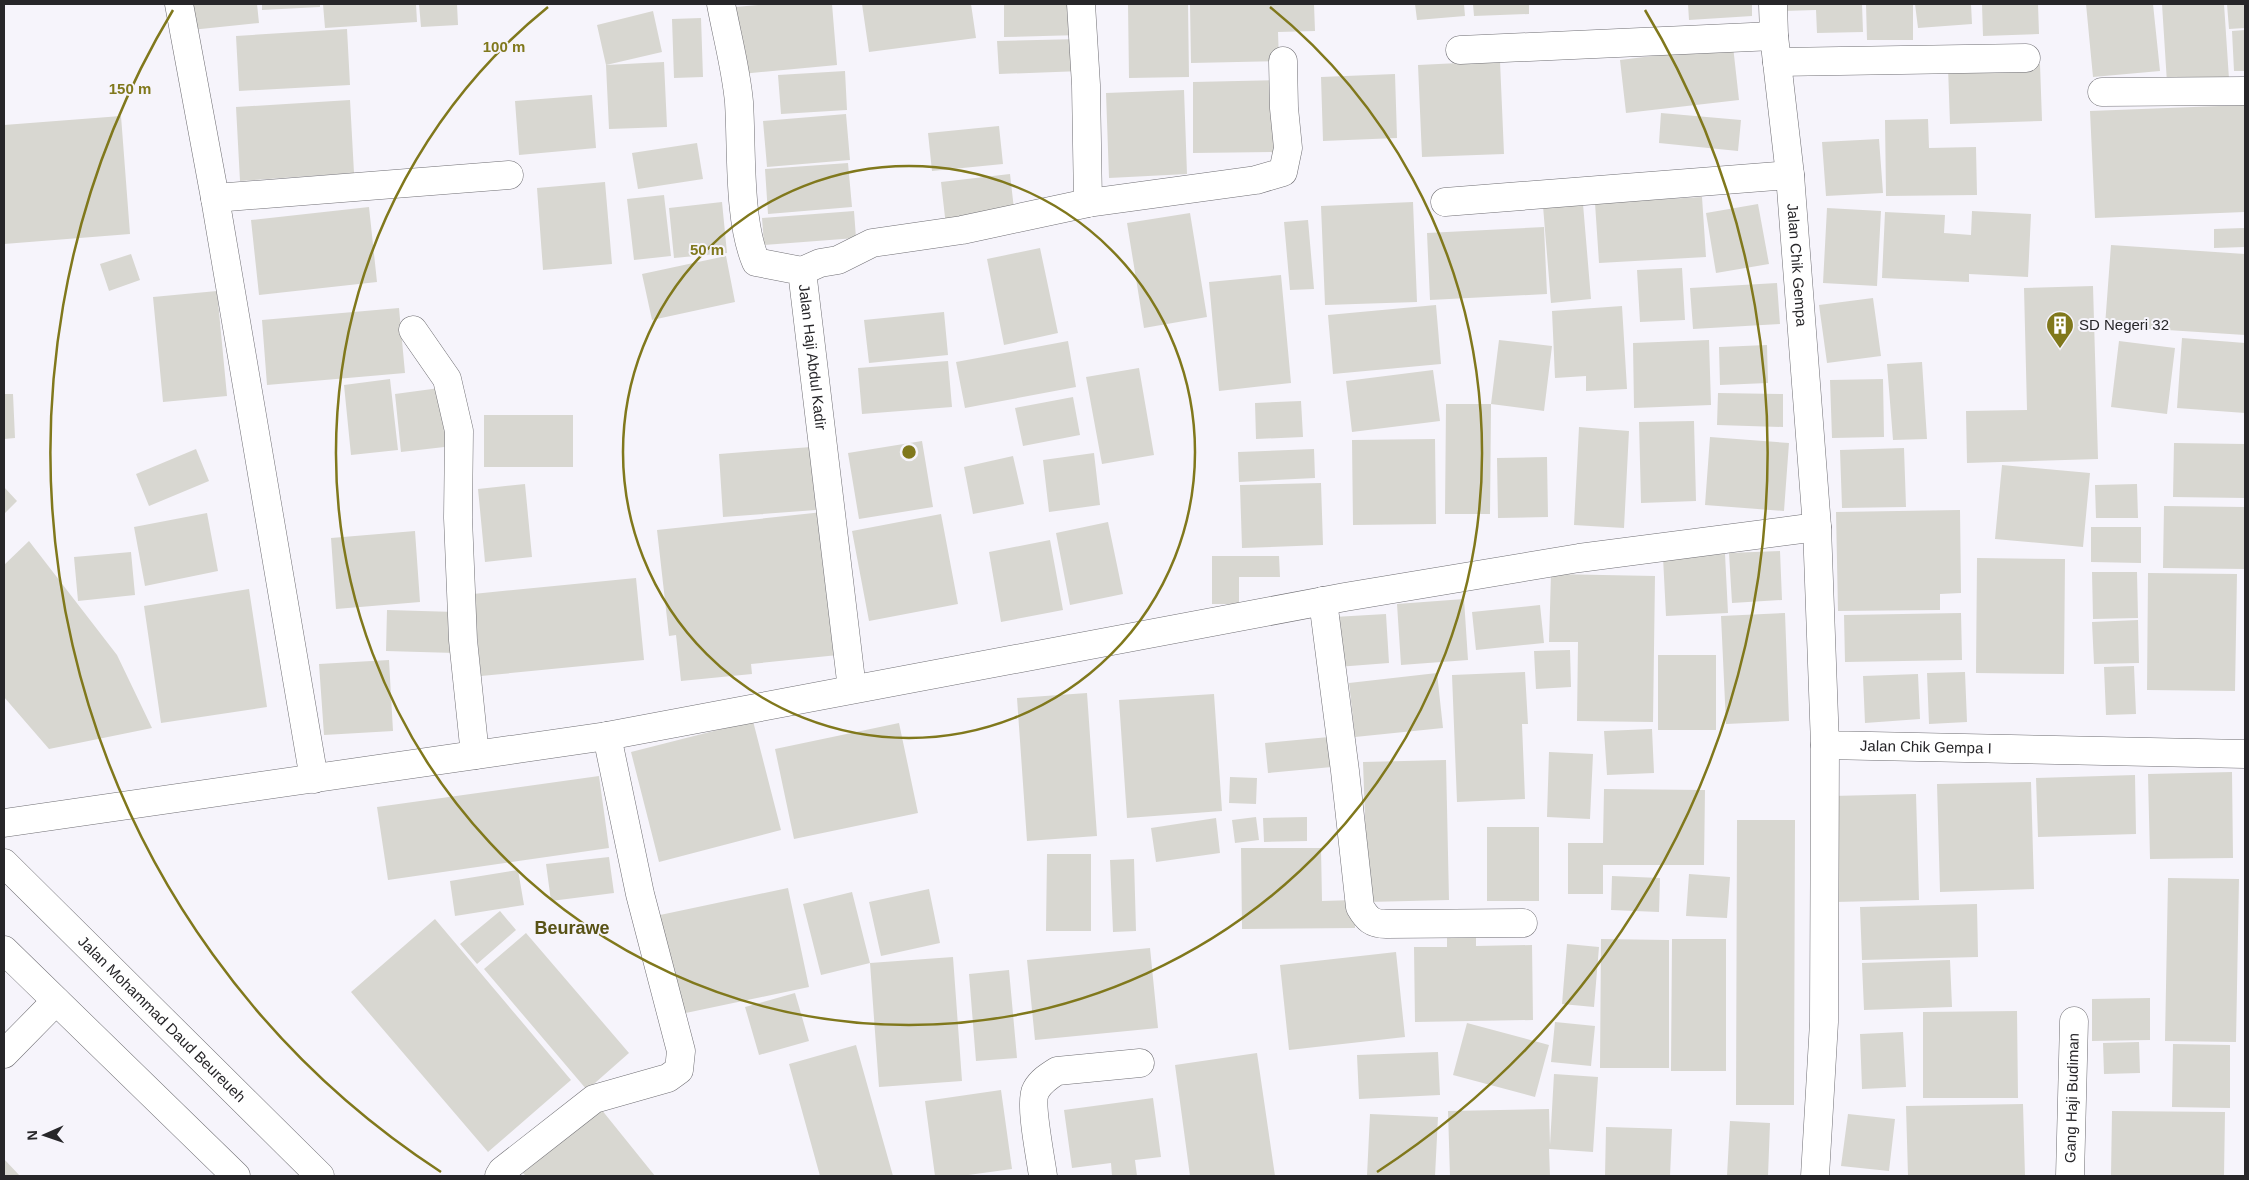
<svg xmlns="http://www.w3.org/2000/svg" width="2249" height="1180" font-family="Helvetica,sans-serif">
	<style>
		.building { fill: #d8d7d1 }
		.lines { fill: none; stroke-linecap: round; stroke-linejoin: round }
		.minor-casing { stroke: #706f74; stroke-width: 29 }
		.highway-casing { stroke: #706f74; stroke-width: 29 }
		.minor { stroke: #fff; stroke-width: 28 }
		.highway { stroke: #fff; stroke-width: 28 }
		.ring { fill: none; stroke: #80781c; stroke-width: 2.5 }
		.labels { text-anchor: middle; stroke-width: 4; stroke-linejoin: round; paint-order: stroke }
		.street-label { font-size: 15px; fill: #272629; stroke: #f6f4fb }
		.poi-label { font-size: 15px; fill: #272629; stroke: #f6f4fb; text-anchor: start }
		.quarter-label { font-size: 18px; font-weight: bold; fill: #585215; stroke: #f6f4fb }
		.centre { fill: #80781c; stroke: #f6f4fb; stroke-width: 2.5 }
		.ring-label { font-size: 15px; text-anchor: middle; font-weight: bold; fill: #80781c; stroke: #f6f4fb; stroke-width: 4; stroke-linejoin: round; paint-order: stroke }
	</style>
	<rect width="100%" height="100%" fill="#f6f4fb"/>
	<path class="building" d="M188 4H257L259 23 191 30Z
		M262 4H320V7L262 10Z
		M323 4H416L417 22 325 28Z
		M419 4H457L458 25 421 27Z
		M769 4H832L837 65 741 74 735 7Z
		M862 4H971L976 38 869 52Z
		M1004 4H1080V35L1004 37Z
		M1128 4H1188L1189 77 1129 78Z
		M1190 4H1314L1315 31 1278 32 1279 61 1191 63Z
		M1415 4H1464L1465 16 1417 20Z
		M1473 4H1529V14L1474 16Z
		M1688 4H1752V16L1689 20Z
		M1782 4H1862L1863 32 1817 33 1816 10 1783 11Z
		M1866 4H1913V40H1867Z
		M1915 4H1971L1972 24 1918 28Z
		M1982 4H2038L2039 34 1983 36Z
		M2086 4H2153L2160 71 2093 77Z
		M2162 4H2224L2229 79 2167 83Z
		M2227 4H2245V28L2229 29Z
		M653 11 662 52 606 65 664 62 667 127 609 129 606 65 597 25Z
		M701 18 703 77 674 78 672 19Z
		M347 29 350 85 239 91 236 36Z
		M2245 30V71H2234L2232 31Z
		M1080 39 1082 71 999 74 997 41Z
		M1733 46 1739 100 1626 113 1620 60Z
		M1500 61 1504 154 1422 157 1418 65Z
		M2040 64 2042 121 1950 124 1948 67Z
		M845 71 847 110 781 114 778 75Z
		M1395 74 1397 138 1323 141 1321 77Z
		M1280 80 1281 152 1193 153V82Z
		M1184 90 1187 174 1109 178 1106 93Z
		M592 95 596 148 519 155 515 101Z
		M350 100 354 173 240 181 236 107Z
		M2245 105V212L2095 218 2090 111Z
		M1661 113 1741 120 1738 151 1659 143Z
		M846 114 850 160 767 167 763 121Z
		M121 116 130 234 4 244V125Z
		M1928 119 1929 148 1976 147 1977 195 1886 196 1885 120Z
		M999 126 1003 164 932 171 928 133Z
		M1879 139 1883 193 1826 196 1822 142Z
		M697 143 703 179 638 189 632 153Z
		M848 163 852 207 768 214 765 169Z
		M1010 174 1015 218 946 226 941 182Z
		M605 182 612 264 543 270 537 188Z
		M664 195 671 256 634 260 627 199Z
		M1702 197 1706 257 1599 263 1595 203Z
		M722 202 727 253 674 258 669 208Z
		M1413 202 1417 302 1325 305 1321 206Z
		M1583 204 1591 299 1551 303 1543 206Z
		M1758 204 1769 264 1716 273 1706 213Z
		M369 207 377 282 259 295 251 220Z
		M1827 208 1881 211 1877 286 1823 283Z
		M854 211 856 238 764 245 762 218Z
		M1972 211 2031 214 2028 277 1969 274V282L1882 278 1885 212 1945 215 1944 233 1971 235Z
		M1190 213 1207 317 1144 328 1127 223Z
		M1308 220 1314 289 1290 290 1284 222Z
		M1544 227 1547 294 1430 300 1427 233Z
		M2244 228 2245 247 2214 248V229Z
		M2111 245 2245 254V335L2105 326Z
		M1040 248 1058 333 1004 345 987 259Z
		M131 254 140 280 109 291 100 264Z
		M726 256 735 302 652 320 642 274Z
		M1682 268 1685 320 1640 322 1637 270Z
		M1281 275 1291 383 1219 391 1209 282Z
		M1777 283 1780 324 1693 329 1690 288Z
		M2093 286 2098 459 1967 463 1966 411 2027 410 2024 288Z
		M217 291 227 396 163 402 153 297Z
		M1873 298 1881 356 1827 363 1819 305Z
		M1436 305 1441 364 1333 374 1328 315Z
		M1622 306 1627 389 1586 391V376L1555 378 1552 311Z
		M399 308 405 373 267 385 262 320Z
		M944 312 948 355 869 363 864 320Z
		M2182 338 2245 343V413L2177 408Z
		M1499 340 1552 346 1544 411 1491 404 1490 514H1445L1446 404H1491Z
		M1709 340 1711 405 1634 408 1633 343Z
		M1068 341 1076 387 965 408 956 362Z
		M2119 341 2175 348 2167 414 2111 407Z
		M1767 345 1768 383 1720 385 1719 347Z
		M948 361 952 407 862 414 858 368Z
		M1922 362 1927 439 1893 440 1887 364Z
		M1139 368 1154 455 1102 464 1086 377Z
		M1433 370 1440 421 1352 432 1346 381Z
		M390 379 398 450 351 455 344 385Z
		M1883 379 1884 437 1832 438 1830 380Z
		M447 387 453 446 401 452 395 394Z
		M1718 393 1783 394V427L1717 425Z
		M4 394H13L15 438 4 439Z
		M1073 397 1080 435 1023 446 1015 408Z
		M1301 401 1303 437 1256 439 1255 403Z
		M484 415H573V467H484Z
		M1694 421 1696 501 1641 503 1639 422Z
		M1579 427 1629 431 1624 528 1574 525Z
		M1710 437 1789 443 1784 511 1705 505Z
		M1435 439 1436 524 1353 525 1352 440Z
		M922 441 933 507 859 519 848 453Z
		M2174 443 2245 444V498L2173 497Z
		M811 447 816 510 723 517 719 454Z
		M1904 448 1906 507 1842 508 1840 450Z
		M196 449 209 481 149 506 136 474Z
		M1314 449 1315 478 1239 482 1238 452Z
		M1094 453 1100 505 1049 512 1043 460Z
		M1013 456 1024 504 973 514 964 467Z
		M1547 457 1548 517 1498 518 1497 458Z
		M2002 465 2090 473 2083 547 1995 539Z
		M1321 483 1323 545 1242 548 1240 485Z
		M525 484 532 557 485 562 478 489Z
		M2137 484 2138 518H2096L2095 485Z
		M4 487 17 501 4 514Z
		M2164 506 2245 507V569L2163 568Z
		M1960 510 1961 593 1940 594V610L1838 611 1836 512Z
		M823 512 838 655 751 664 752 674 681 681 676 635 669 636 657 530Z
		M207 513 218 571 145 586 134 527Z
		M941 514 958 604 869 621 852 531Z
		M1108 522 1123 594 1070 605 1056 533Z
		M2091 527H2141V563L2091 562Z
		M415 531 420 602 336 609 331 538Z
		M1050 540 1063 610 1001 622 989 552Z
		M29 541 117 655 152 728 49 749 4 697V565Z
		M1780 551 1782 600 1732 603 1729 553Z
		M131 552 135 595 78 601 74 557Z
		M1725 554 1728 613 1666 616 1663 557Z
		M1212 556H1279L1280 577H1239V604H1212Z
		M1977 558 2065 559 2064 674 1976 673Z
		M2092 572H2137L2138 618 2093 619Z
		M2148 573 2237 574 2235 691 2147 690Z
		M1551 574 1655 576 1653 722 1577 721 1578 642H1549Z
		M636 578 644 660 481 676 473 594Z
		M249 589 267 707 161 723 144 606Z
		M1464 599 1468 660 1401 665 1397 604Z
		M1540 605 1544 643 1476 650 1472 612Z
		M387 610 456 612 455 653 386 651Z
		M1785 613 1789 721 1726 724 1721 616Z
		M1961 613 1962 660 1845 662 1844 615Z
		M1386 614 1389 663 1337 667 1334 617Z
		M2138 620 2139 663 2094 664 2092 622Z
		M1570 650 1571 687 1536 689 1534 651Z
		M1658 655H1716V730H1658Z
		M389 660 393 731 324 735 319 664Z
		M2134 666 2136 714 2106 715 2104 667Z
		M1525 672 1528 724H1522L1525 799 1457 802 1452 675Z
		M1965 672 1967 722 1929 724 1927 673Z
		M1437 673 1443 728 1355 737 1349 683Z
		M1918 674 1920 719 1865 723 1863 676Z
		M1087 693 1097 836 1027 841 1017 698Z
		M1214 694 1222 811 1127 818 1119 700Z
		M753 721 781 830 659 862 631 752Z
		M899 723 918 813 794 839 775 749Z
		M1652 729 1654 773 1607 775 1604 731Z
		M1329 737 1332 767 1268 773 1265 743Z
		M1549 752 1593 754 1590 819 1547 817Z
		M1446 760 1449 900 1368 902 1363 762Z
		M2232 772 2233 858 2150 859 2148 774Z
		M2135 775 2136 834 2038 837 2036 778Z
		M599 776 609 848 388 880 377 807Z
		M1230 777 1257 778 1256 804 1229 803Z
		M2031 782 2034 889 1940 892 1937 784Z
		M1604 789 1705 790 1704 865H1603V894H1568V843H1603Z
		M1916 794 1919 900 1835 902 1832 796Z
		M1256 817 1259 840 1235 843 1232 820Z
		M1307 817V841L1264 842 1263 818Z
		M1216 818 1220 853 1156 862 1151 828Z
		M1737 820H1795L1794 1105H1736Z
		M1487 827H1539V901H1487Z
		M1241 848H1321L1322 901 1355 900V928L1242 929Z
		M1047 854H1091V931H1046Z
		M609 857 614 893 551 901 546 864Z
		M1134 859 1136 931 1113 932 1110 860Z
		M518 870 524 905 455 916 450 881Z
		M1689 874 1730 877 1727 918 1686 916Z
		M1612 876 1660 878 1659 912 1611 910Z
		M2168 878 2239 879 2236 1042 2165 1041Z
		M788 888 809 987 681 1014 660 915Z
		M929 889 940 943 881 956 869 902Z
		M852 892 870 963 953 957 962 1081 879 1087 870 963 821 975 803 904Z
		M1977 904 1978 957 1862 960 1860 907Z
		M500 911 516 930 477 964 460 944Z
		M435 919 571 1080 488 1152 351 992Z
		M1447 925H1476V946L1532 945 1533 1020 1415 1022 1414 947H1447Z
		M526 933 629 1053 587 1090 484 969Z
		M1601 939 1669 940V1068H1600Z
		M1672 939H1726V1071H1671Z
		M1567 944 1599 947 1594 1007 1562 1004Z
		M1150 948 1158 1028 1035 1040 1027 960Z
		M1396 952 1405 1037 1289 1050 1280 965Z
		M1950 960 1952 1007 1864 1010 1862 963Z
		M1009 970 1017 1058 976 1061 969 974Z
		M795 993 809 1041 759 1055 745 1007Z
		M2150 998V1040L2092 1041V999Z
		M2017 1011 2018 1098H1923V1012Z
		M1555 1022 1595 1026 1591 1066 1551 1062Z
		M1467 1023 1549 1045 1535 1097 1453 1075Z
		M1903 1032 1906 1087 1862 1089 1860 1034Z
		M2139 1042 2140 1073 2104 1074 2103 1043Z
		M2173 1044 2230 1045V1108L2172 1107Z
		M856 1045 893 1176H820L789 1064Z
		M1438 1052 1440 1095 1359 1099 1357 1055Z
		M1257 1053 1275 1176H1190L1175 1065Z
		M1554 1074 1598 1077 1593 1152 1549 1149 1550 1176H1450L1448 1111 1549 1109 1550 1145Z
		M1001 1090 1012 1169 961 1176H935L925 1101Z
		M1153 1098 1161 1157 1135 1160 1137 1176H1112L1111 1163 1072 1168 1064 1110Z
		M2023 1104 2025 1176H1908L1906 1106Z
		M601 1109 655 1176H526L523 1173Z
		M2112 1111 2225 1112 2224 1176H2111Z
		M1370 1114 1438 1117 1435 1176H1367Z
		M1848 1114 1895 1119 1889 1171 1841 1166Z
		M1730 1121 1770 1123 1768 1176H1727Z
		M1606 1127 1672 1129 1670 1176H1605Z
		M4 1159 20 1176H4Z"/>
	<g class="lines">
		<g class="minor-casing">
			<g id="minor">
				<path d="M179 4 215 198 314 779"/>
				<path id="s1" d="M721 4C727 36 736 69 739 102 742 149 738 220 756 262L802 271 852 689"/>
				<path d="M1081 4 1086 85 1088 203"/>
				<path id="s2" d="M1773 4 1774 36 1790 175 1817 527 1825 745 2245 754"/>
				<path d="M1460 50 1774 36"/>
				<path d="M1777 62 2026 58"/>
				<path d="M2102 92 2245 91"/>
				<path d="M215 198 509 175"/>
				<path d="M1445 202 1790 175"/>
				<path d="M802 271 820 263 838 260 872 243 962 230 1088 203 1256 180 1283 172 1288 148 1284 108 1283 61"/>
				<path d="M413 330 447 379 459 431 458 518 463 640 475 755"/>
				<path d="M1323 601 1345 771 1360 907C1367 919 1372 924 1386 924L1523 923"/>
				<path d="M4 823 607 736 1345 597 1579 558 1817 527"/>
				<path d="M4 1054 56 1001"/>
				<path d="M499 1176 502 1171 594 1099 668 1078 679 1070 681 1051 640 894 607 736"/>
				<path d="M1043 1176C1041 1160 1029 1102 1036 1090 1041 1081 1049 1076 1057 1071L1140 1063"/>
				<path d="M1815 1176 1824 1022 1825 745"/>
				<path id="s3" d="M2070 1176 2074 1021"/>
			</g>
		</g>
		<g class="highway-casing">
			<g id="highway">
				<path id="s4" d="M4 863 320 1176"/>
				<path d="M4 950 236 1176"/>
			</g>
		</g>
		<use href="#minor" class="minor"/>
		<use href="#highway" class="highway"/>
	</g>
	<g class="ring">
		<circle cx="909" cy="452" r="286"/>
		<path d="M1270 7A573 573 0 1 1 548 7"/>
		<path d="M441 1172A859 859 0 0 1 173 10M1645 10A859 859 0 0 1 1377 1172"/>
	</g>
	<defs>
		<g id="building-pin" transform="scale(1.4375)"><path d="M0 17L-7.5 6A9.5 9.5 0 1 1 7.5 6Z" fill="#80781c" stroke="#f6f4fb"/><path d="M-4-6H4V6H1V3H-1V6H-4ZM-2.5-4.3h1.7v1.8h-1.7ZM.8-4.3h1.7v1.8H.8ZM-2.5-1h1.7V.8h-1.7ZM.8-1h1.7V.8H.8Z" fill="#fff"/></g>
	</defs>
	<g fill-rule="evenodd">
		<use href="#building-pin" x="2060" y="325"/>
	</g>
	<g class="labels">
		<g class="street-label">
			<text dy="5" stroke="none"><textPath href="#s2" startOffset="262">Jalan Chik Gempa</textPath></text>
			<text dy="5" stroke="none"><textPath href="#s1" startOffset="395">Jalan Haji Abdul Kadir</textPath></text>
			<text dy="5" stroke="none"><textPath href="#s2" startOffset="844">Jalan Chik Gempa I</textPath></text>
			<text dy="5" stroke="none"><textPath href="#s4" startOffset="222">Jalan Mohammad Daud Beureueh</textPath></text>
			<text dy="5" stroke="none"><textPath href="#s3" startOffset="78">Gang Haji Budiman</textPath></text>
		</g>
		<g class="poi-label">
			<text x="2079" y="330">SD Negeri 32</text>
		</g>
		<g class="quarter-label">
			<text x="572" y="934">Beurawe</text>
		</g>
	</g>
	<circle cx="909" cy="452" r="8" class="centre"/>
	<g class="ring-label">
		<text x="504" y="52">100 m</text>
		<text x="130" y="94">150 m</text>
		<text x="707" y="255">50 m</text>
	</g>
	<rect width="2249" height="1180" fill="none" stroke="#272629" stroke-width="10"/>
	<g transform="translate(45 1135) rotate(268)" stroke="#f6f4fb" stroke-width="4" paint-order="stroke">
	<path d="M0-4L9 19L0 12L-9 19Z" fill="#272629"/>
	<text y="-8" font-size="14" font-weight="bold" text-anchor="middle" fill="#272629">N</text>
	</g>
</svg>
